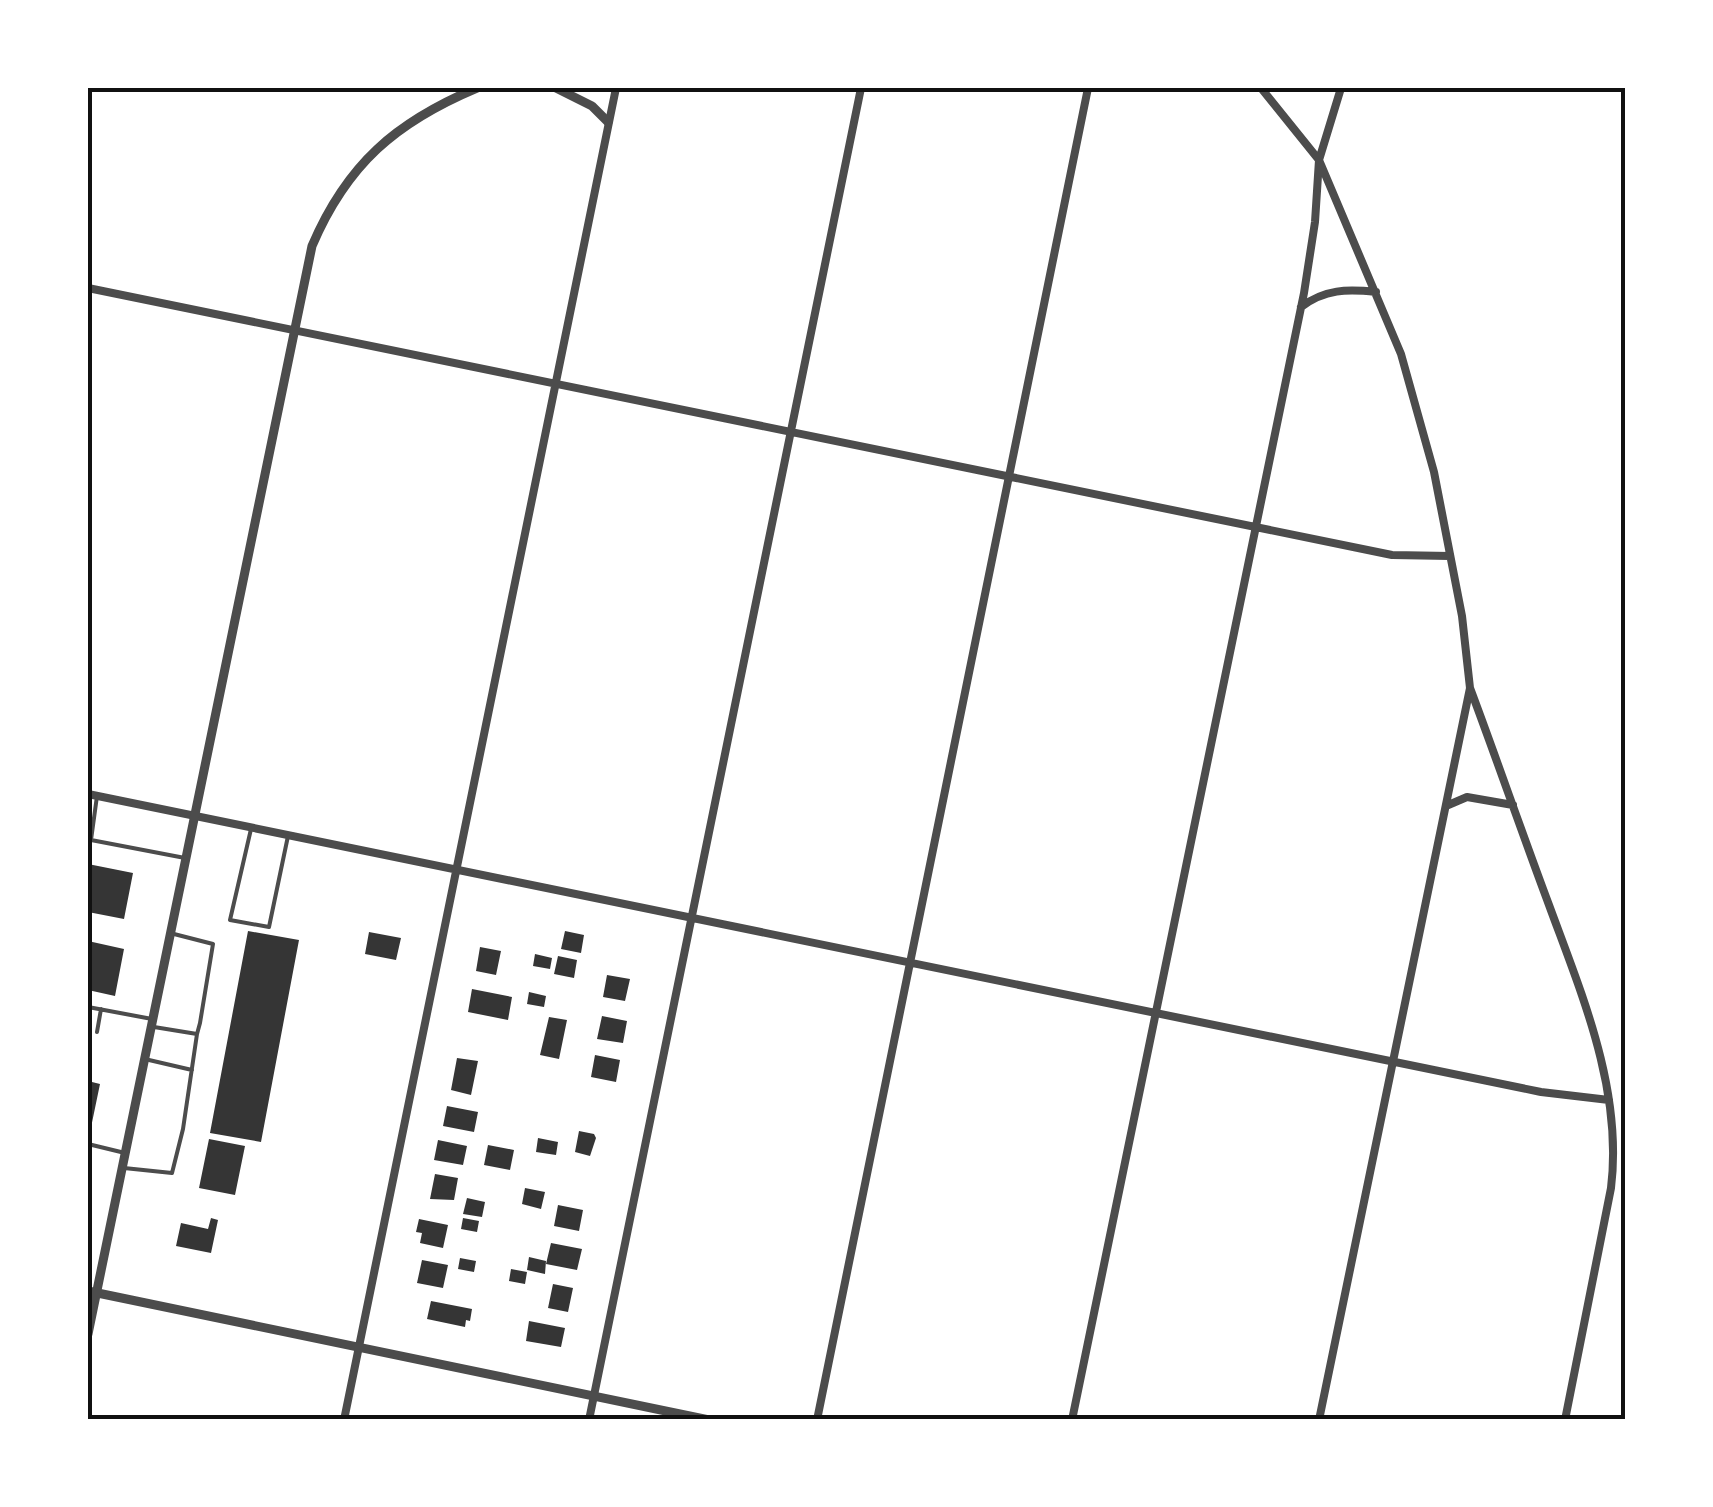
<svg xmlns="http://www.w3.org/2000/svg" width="1713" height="1507" font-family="'Crimson Pro',serif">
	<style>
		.building { fill: #353535 }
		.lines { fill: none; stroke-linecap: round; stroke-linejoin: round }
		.service { stroke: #4c4c4c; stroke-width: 4 }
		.minor { stroke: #4c4c4c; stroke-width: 8 }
		.tertiary { stroke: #4c4c4c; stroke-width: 9 }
		.neatline { fill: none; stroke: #111; stroke-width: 4 }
	</style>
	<rect width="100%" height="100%" fill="#fff"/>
	<path class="building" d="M88 864 133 873 124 919 88 912Z
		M248 931 299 940 261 1142 210 1133Z
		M565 931 584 935 581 953 561 949Z
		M369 932 401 938 396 960 365 954Z
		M88 941 124 949 115 996 88 990Z
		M480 947 501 951 496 975 476 971Z
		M535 954 552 958 550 969 533 966Z
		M558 956 577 960 574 978 554 974Z
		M607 975 630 979 625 1001 603 997Z
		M472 989 512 997 508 1020 468 1012Z
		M529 992 546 996 544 1007 527 1004Z
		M602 1016 627 1021 623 1043 597 1039Z
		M549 1017 567 1020 559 1059 540 1055Z
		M595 1055 620 1060 616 1082 591 1077Z
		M457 1058 478 1061 471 1095 451 1090Z
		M88 1081 100 1084 89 1137 88 1136Z
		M447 1106 478 1112 474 1132 443 1126Z
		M579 1131 594 1134 596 1138 590 1156 575 1152Z
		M538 1138 558 1142 556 1155 536 1152Z
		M209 1139 245 1146 235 1195 199 1188Z
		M438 1140 467 1146 463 1165 434 1160Z
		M488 1145 514 1150 510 1170 484 1165Z
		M435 1174 458 1178 454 1200 430 1199Z
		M525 1188 545 1192 541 1209 522 1204Z
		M467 1198 485 1202 482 1217 463 1214Z
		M558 1205 583 1210 579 1231 554 1226Z
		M211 1218 218 1220 211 1253 176 1246 181 1223 208 1229Z
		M463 1218 479 1221 477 1232 461 1229Z
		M419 1219 448 1225 443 1248 420 1243 422 1233 416 1232Z
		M551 1243 582 1249 577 1270 546 1264Z
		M529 1257 546 1261 545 1274 527 1270Z
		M460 1258 476 1261 474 1272 458 1269Z
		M422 1260 448 1265 443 1288 417 1283Z
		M511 1269 527 1272 525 1284 509 1281Z
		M553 1284 573 1288 568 1312 548 1308Z
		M431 1301 472 1309 470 1321 466 1320 465 1327 427 1319Z
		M529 1321 565 1328 561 1347 526 1341Z"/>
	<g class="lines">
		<path class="service" d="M97 796 91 840 185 858
			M251 829 230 920 269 927 288 836
			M88 1007 152 1019
			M154 1027 197 1034 200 1023 213 944 174 934
			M97 1032 101 1009
			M149 1060 192 1070
			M88 1144 125 1153
			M124 1168 172 1173 183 1129 197 1034"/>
		<path class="minor" d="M1261 88 1319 160 1401 354 1434 472 1462 616 1470 688 1319 1420
			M88 288 1392 555 1450 556
			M1301 307C1325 289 1347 289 1376 292
			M1470 688C1497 760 1522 833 1549 905 1582 995 1623 1090 1611 1188L1565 1420
			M88 794 1541 1092 1609 1100
			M1446 806 1467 797 1513 805
			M344 1420 616 88
			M589 1420 861 88
			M817 1420 1088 88
			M1072 1420 1304 293 1315 222 1319 160 1341 88"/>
		<path class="tertiary" d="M556 88 592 106 608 122
			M88 1291 709 1420
			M88 1334 312 246C347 164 396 122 477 88"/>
	</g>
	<rect width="1713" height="1507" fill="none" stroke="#ffffff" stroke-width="180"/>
	<rect x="90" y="90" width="1533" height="1327" class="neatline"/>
</svg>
